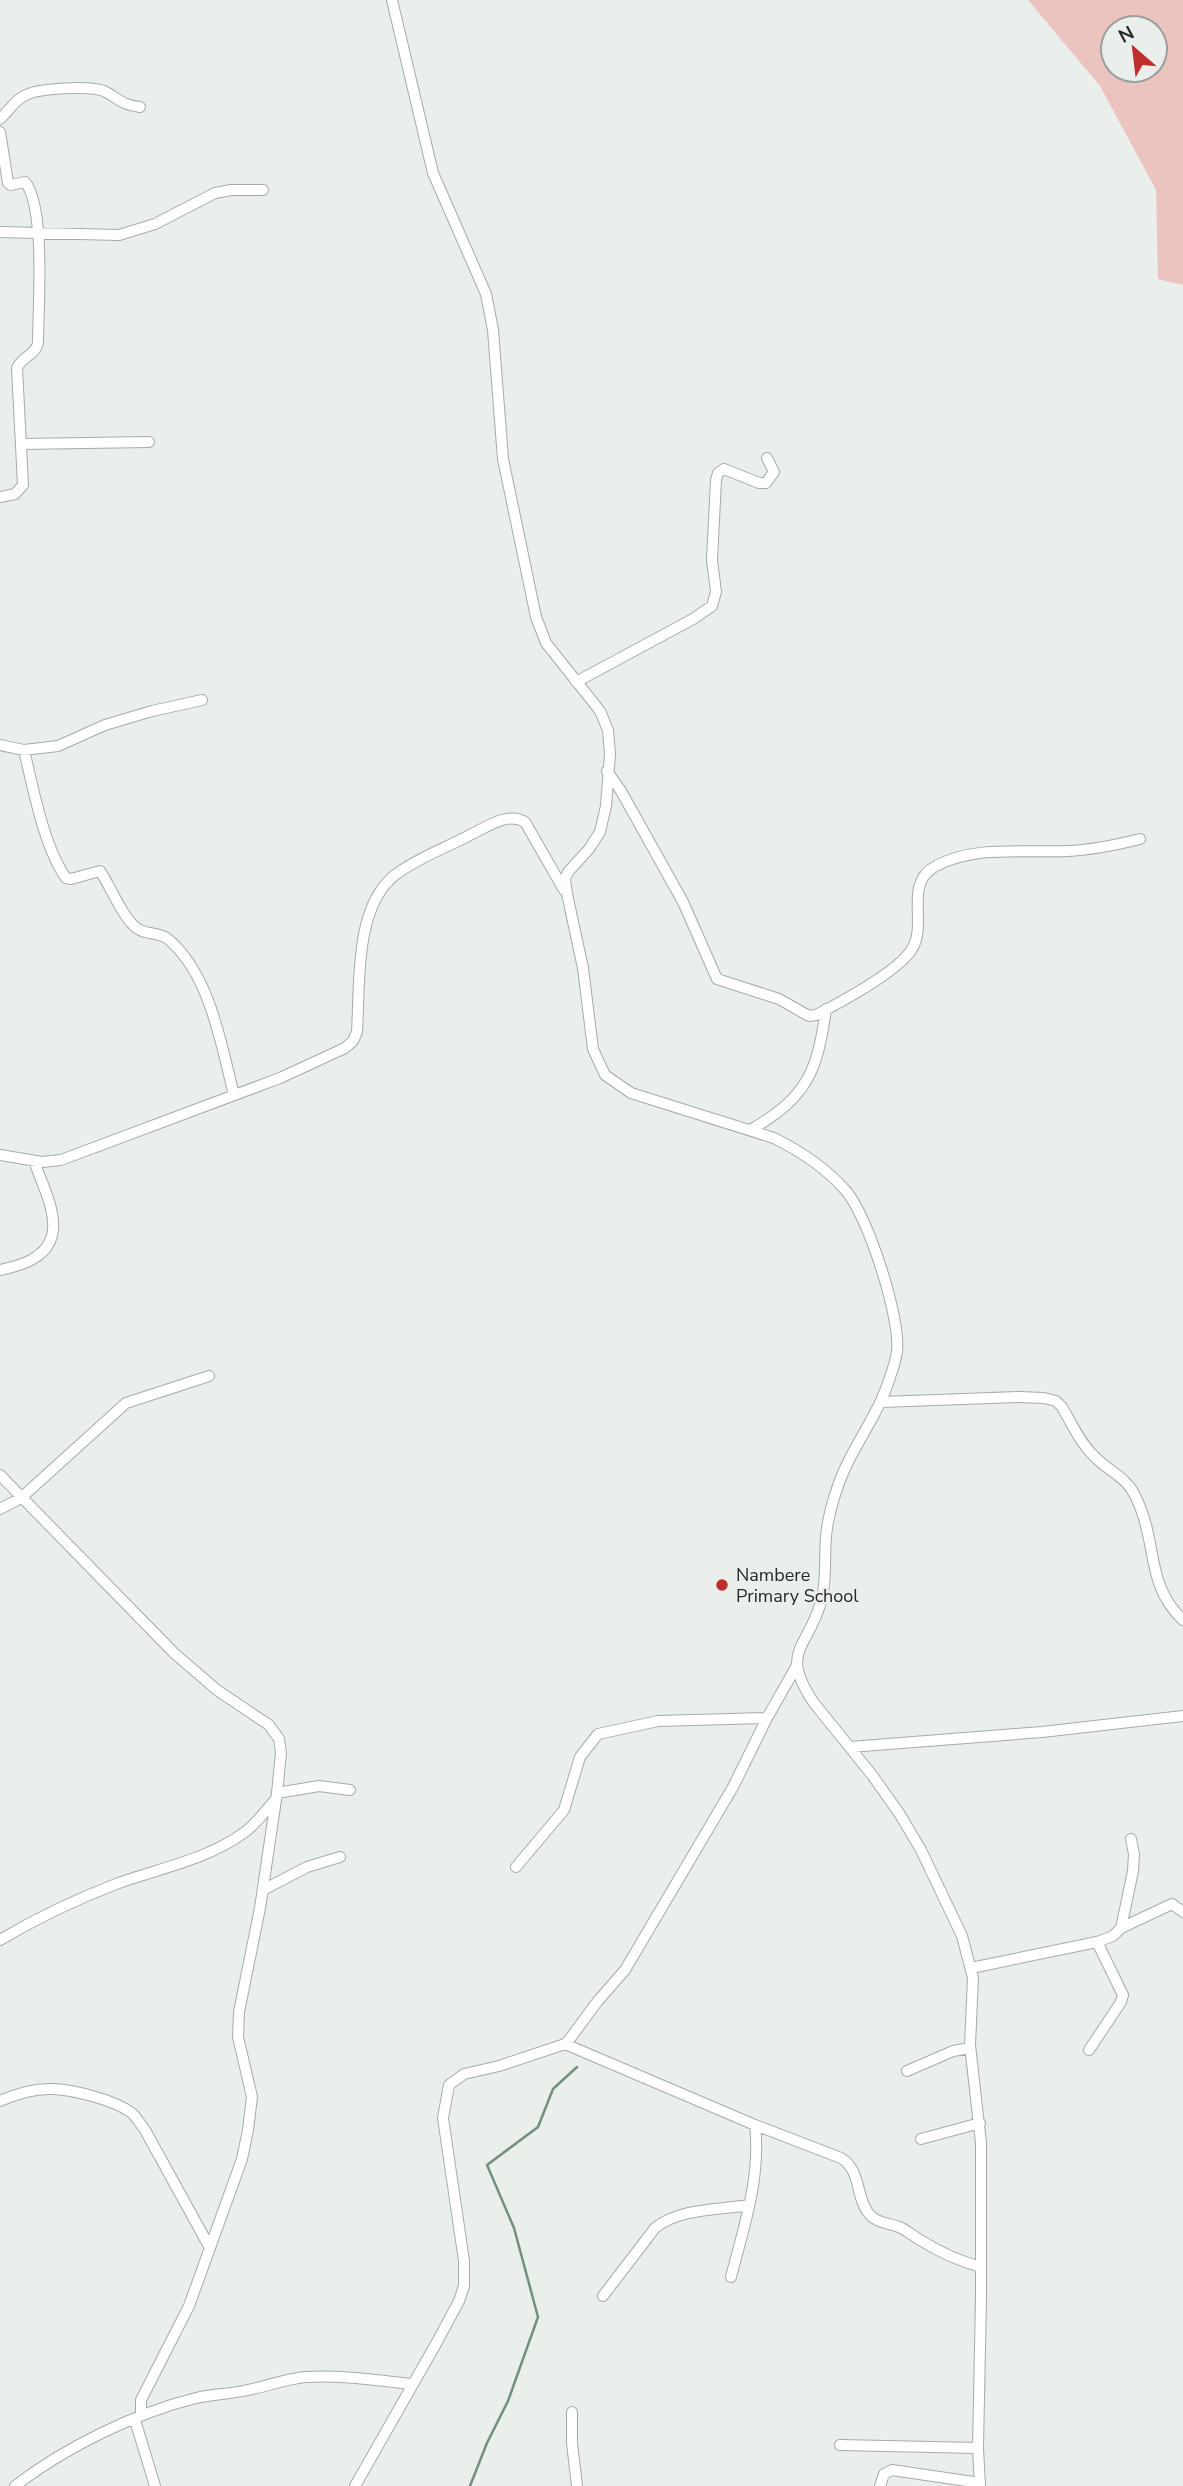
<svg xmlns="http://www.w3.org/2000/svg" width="1183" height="2486" font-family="'Nunito Sans',sans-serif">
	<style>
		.green { fill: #ecc4bf; fill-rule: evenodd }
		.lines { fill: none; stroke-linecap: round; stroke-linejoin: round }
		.stream { stroke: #72907d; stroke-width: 2.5 }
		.minor-casing { stroke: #a7aaa8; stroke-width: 12 }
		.minor { stroke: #fff; stroke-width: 10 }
		.poi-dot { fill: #bd2e2d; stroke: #ebefec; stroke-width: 2.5 }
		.labels { text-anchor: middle; stroke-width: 5; stroke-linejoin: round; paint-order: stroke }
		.poi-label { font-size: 18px; fill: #262827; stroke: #ebefec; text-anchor: start }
	</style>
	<rect width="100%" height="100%" fill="#ebefec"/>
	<path class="green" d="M1028 0H1183V285L1158 279 1156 190 1100 86ZM1113 28H1155V70H1113Z"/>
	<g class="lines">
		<path class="stream" d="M470 2486 487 2443 508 2401 538 2317 514 2228 487 2165 538 2127 553 2089 577 2067"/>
		<g class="minor-casing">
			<path id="minor" d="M392 0 433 173 486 294 493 330 503 459 536 617 546 643 600 711 608 730 610 754 606 806 600 832 589 849 568 872 565 879 567 894 583 968 593 1049 605 1075 631 1093 774 1138C800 1151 827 1169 846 1191 868 1216 901 1319 897 1351 896 1360 893 1369 890 1377 878 1418 848 1451 836 1492 832 1503 829 1516 827 1528 823 1552 828 1578 821 1602 807 1650 779 1651 814 1703L872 1775 899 1813 921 1850 962 1936 973 1978 970 2045 981 2143V2298L978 2448 980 2486
				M0 119C8 112 14 101 24 96 36 88 93 85 106 92 120 100 123 105 140 107
				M0 132 8 183 11 185 25 182C46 207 38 309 38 343 35 356 22 356 17 368L23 485 15 494 0 497
				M0 232 119 235 155 224 215 193 231 190H263
				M21 444 149 442
				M576 682 693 619 712 606 716 592 712 560 716 480 718 473 724 469 759 483H766L774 472 767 458
				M0 745 24 750 58 746 105 725 152 711 202 700
				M24 750C33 788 44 847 66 878L71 879 100 871C111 887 123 919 138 929 147 935 160 932 168 939 210 974 221 1044 234 1095
				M607 771 621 791 683 902 717 979 779 999 809 1016 816 1015C841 1002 898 972 912 949 928 923 903 883 936 866 975 845 1025 853 1067 851 1092 850 1116 845 1140 839
				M752 1129C808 1096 817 1072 826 1009
				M0 1155 42 1162 61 1160 280 1078 345 1048 353 1041 357 1032C360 985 354 907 395 875 417 858 446 848 470 835 485 828 508 811 525 822L564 890
				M0 1270C9 1268 18 1266 27 1262 74 1241 46 1196 34 1161
				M881 1402 1019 1397 1044 1398 1056 1401 1062 1407C1071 1423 1081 1444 1094 1456 1112 1475 1127 1475 1138 1502 1157 1543 1146 1586 1183 1620
				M0 1475 174 1653 217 1690 269 1725 279 1739 281 1753 277 1793 260 1908 239 2012 238 2037 252 2097 248 2130 242 2159 189 2306 141 2400V2416
				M0 1509 21 1498 126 1403 209 1376
				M850 1747 1042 1732 1183 1716
				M277 1793 319 1786 350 1790
				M516 1867 564 1810 580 1757 598 1734 658 1721 767 1718
				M263 1890 307 1867 340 1857
				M1121 1928 1172 1904 1183 1912
				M0 1940C37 1918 77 1899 116 1884 160 1868 207 1860 245 1832 257 1823 265 1811 275 1800
				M971 1968 1097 1942 1113 1936 1121 1928 1133 1871 1134 1854 1131 1839
				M565 2044 755 2125 841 2158C862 2171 855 2197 869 2214 877 2223 888 2223 899 2227 907 2230 914 2237 922 2241 941 2253 959 2261 981 2267
				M1089 2050 1121 2002 1123 1995 1097 1942
				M907 2071 953 2051 970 2048
				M0 2101C16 2094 35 2088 53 2089 75 2090 114 2100 132 2113 137 2118 141 2125 145 2130L210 2248
				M921 2139 980 2123
				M731 2277C744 2226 761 2178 755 2125
				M603 2296 655 2228C679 2208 719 2210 749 2205
				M572 2412V2443L577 2486
				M135 2420 155 2486
				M840 2445 978 2448
				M15 2486C64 2448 135 2413 196 2398 213 2394 231 2394 248 2390 268 2386 285 2379 305 2377 341 2375 376 2380 411 2384
				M355 2486 437 2342 459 2301 464 2286V2261L443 2118 449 2085 464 2074 499 2066 565 2044 569 2040 597 2002 625 1970 733 1787 767 1718 796 1667
				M880 2486 884 2474 892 2470 980 2483"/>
		</g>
		<use href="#minor" class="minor"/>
	</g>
	<circle class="poi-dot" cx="722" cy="1585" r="7"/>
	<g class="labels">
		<g class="poi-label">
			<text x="736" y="1581">Nambere<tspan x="736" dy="21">Primary School</tspan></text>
		</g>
	</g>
	<g transform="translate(1134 49) rotate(332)"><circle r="33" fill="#ebefec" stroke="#9c9f9d" stroke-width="2"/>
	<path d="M0-5L12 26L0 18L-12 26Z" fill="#bd2e2d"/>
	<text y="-10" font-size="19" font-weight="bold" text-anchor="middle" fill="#262827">N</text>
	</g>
</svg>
